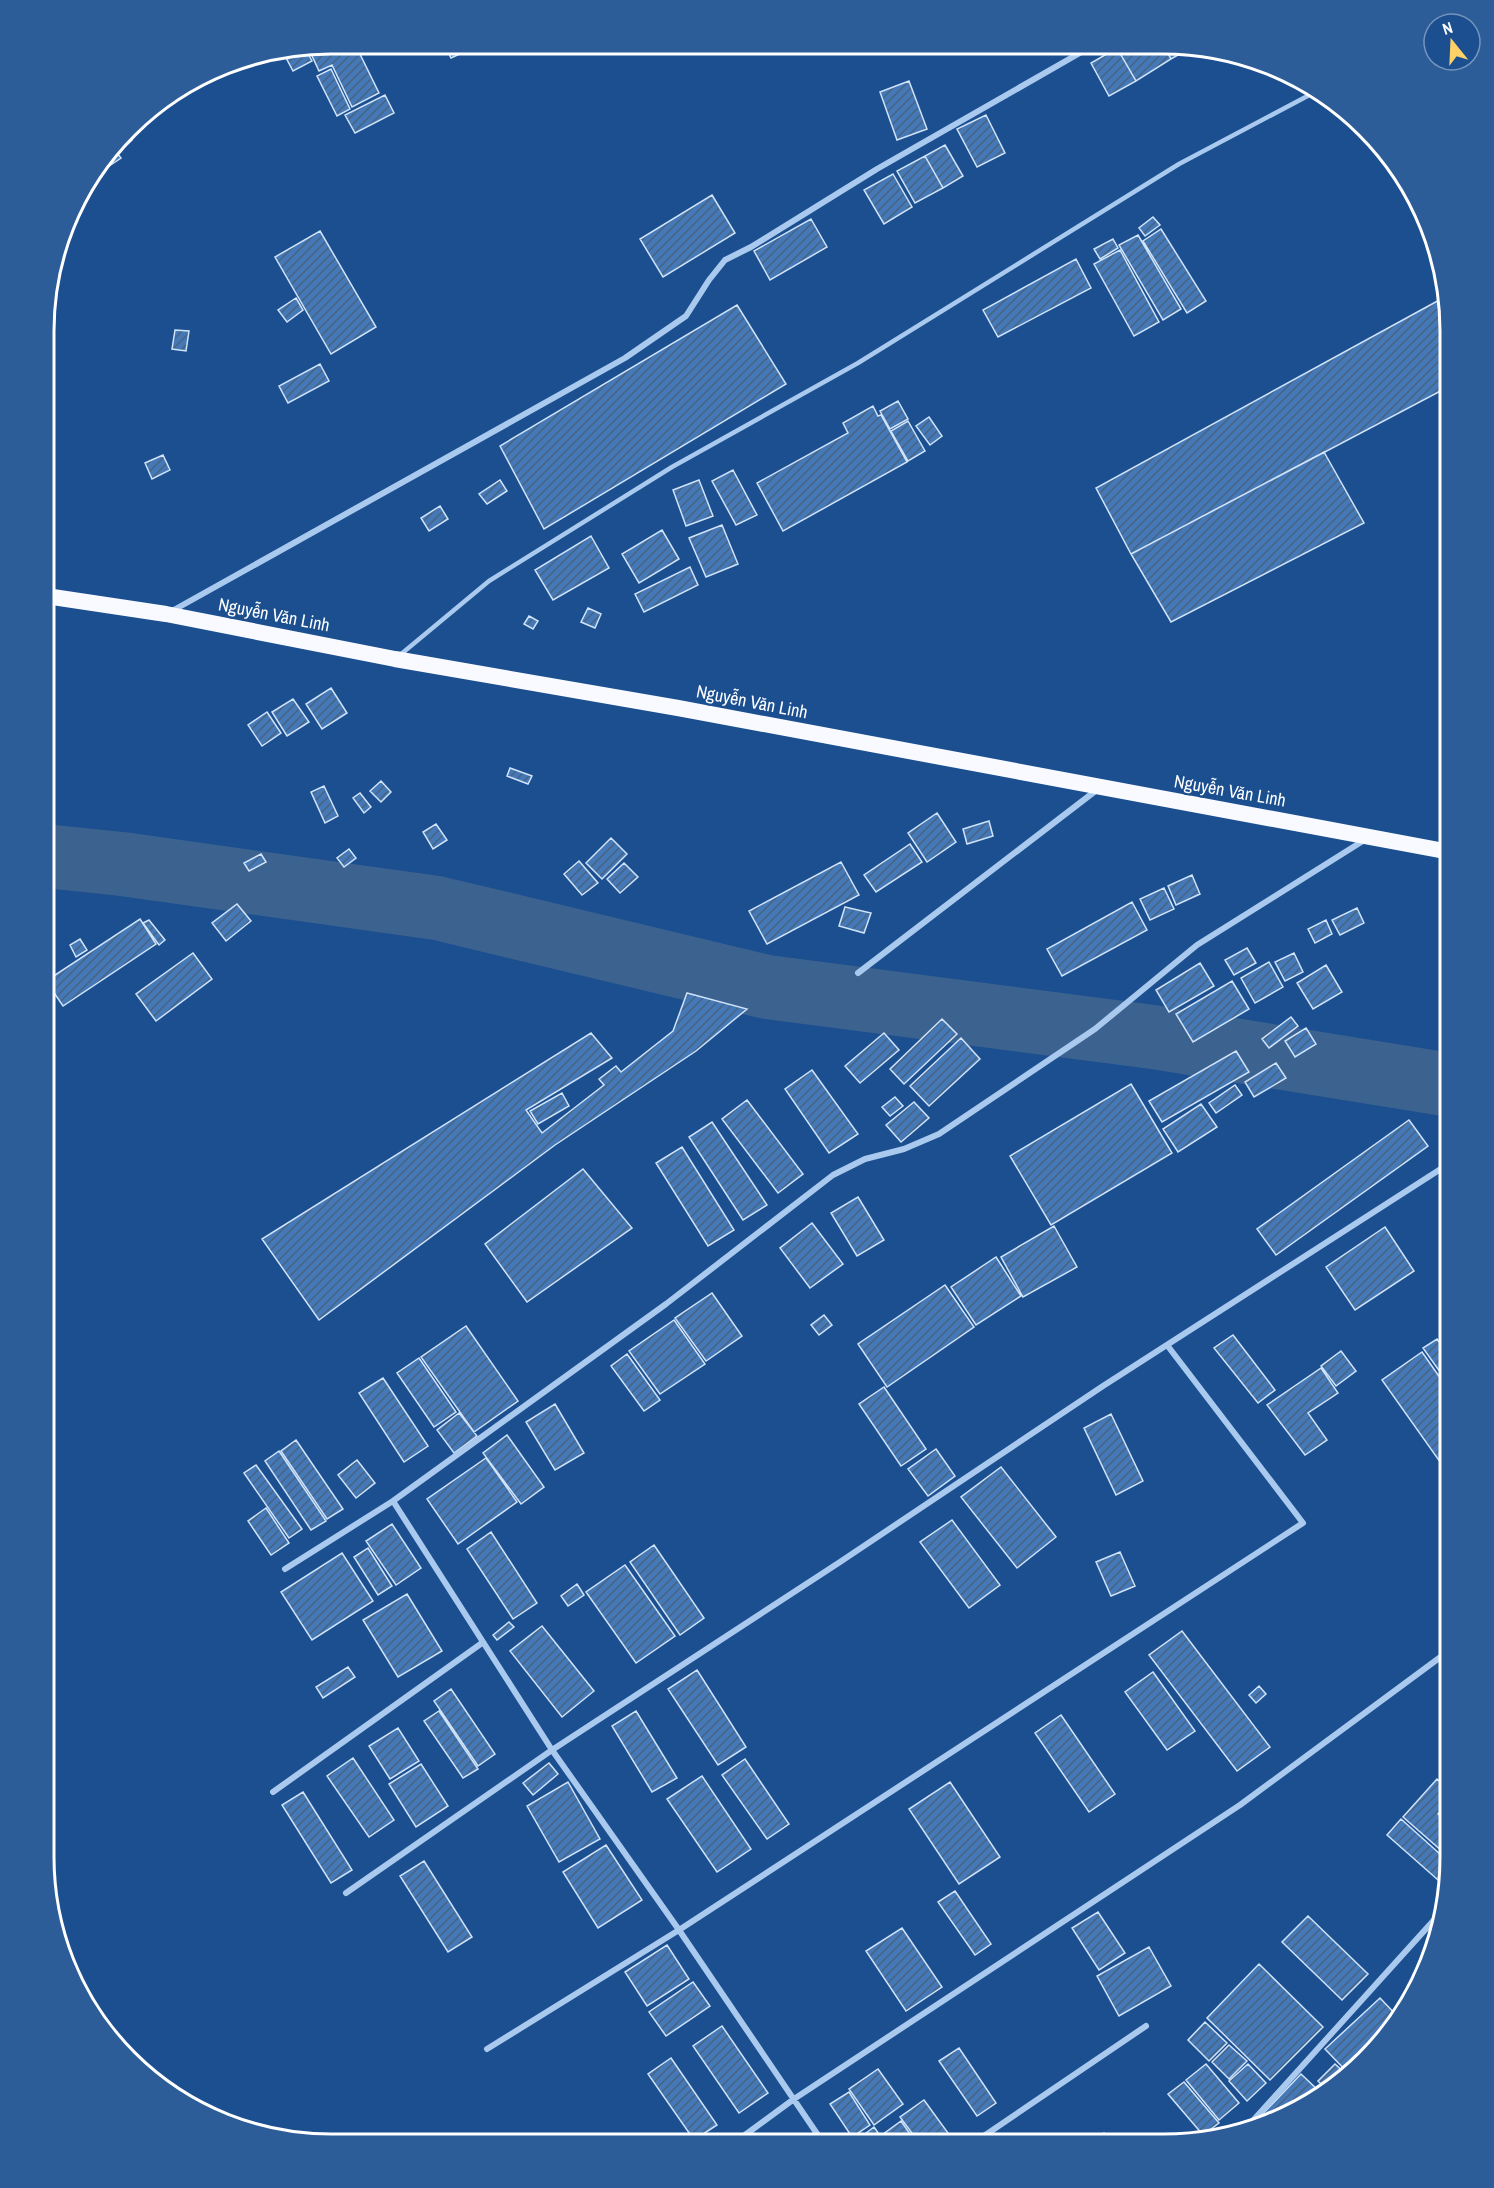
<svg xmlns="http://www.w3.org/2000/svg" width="1494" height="2188" font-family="'Archivo Narrow',sans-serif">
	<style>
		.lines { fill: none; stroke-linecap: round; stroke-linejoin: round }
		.river { stroke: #3c6290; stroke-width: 64 }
		.building { fill: url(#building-hatch); stroke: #cfe3fa; stroke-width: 1.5 }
		.service { stroke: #a9c9ee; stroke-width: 4.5 }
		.minor { stroke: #a9c9ee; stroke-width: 6 }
		.trunk { stroke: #f8faff; stroke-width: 16 }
		.labels { text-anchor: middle; stroke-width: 4.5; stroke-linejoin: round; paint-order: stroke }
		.street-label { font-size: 18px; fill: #fff; stroke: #1b4f8f }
		.rim { fill: none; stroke: #fff; stroke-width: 3 }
	</style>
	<defs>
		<pattern id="building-hatch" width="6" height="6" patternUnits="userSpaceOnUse" patternTransform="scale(1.5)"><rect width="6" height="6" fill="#4478b7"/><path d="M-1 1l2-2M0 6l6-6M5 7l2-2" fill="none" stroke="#486282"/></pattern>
	</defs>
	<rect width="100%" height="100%" fill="#1b4f8f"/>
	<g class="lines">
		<path class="river" d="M45 856 122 864 437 908 767 987 1153 1037 1450 1085"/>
	</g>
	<path class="building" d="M331 44H355L379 93 352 107 332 65 319 71 308 47Z
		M444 44H468L471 49 451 58Z
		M1121 46H1164L1171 59 1136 81 1117 48Z
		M1164 46H1194L1171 59Z
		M305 48 312 61 293 71 284 54 291 50Z
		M1117 48 1136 81 1109 96 1091 63Z
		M331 69 350 109 337 116 317 76Z
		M909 81 927 129 897 140 880 92Z
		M385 95 394 113 355 133 345 115Z
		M986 115 1005 153 977 167 957 129Z
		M126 134 132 140 119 152 115 147Z
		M945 145 963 176 943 188 925 156Z
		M114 149 121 158 106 168 102 163Z
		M925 156 943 188 915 203 897 171Z
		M893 174 912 207 884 224 864 190Z
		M712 195 735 233 663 277 640 239Z
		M1153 217 1160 225 1145 236 1139 228Z
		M811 219 827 247 770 280 754 251Z
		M1161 229 1206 301 1187 313 1143 241Z
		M320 231 376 327 331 354 275 257Z
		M1138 235 1181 309 1163 320 1119 245Z
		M1113 239 1118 248 1100 259 1094 249Z
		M1120 250 1159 322 1134 336 1094 264Z
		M1076 259 1091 288 998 337 983 310Z
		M296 298 303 310 287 322 278 310Z
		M1443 298 1450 331V386L1131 554 1096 488Z
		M737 305 786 384 544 529 500 446Z
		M175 330 189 331 186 351 172 349Z
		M320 364 329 381 288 403 279 386Z
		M898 401 908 419 890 429 880 411Z
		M873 406 878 416 881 415 907 462 783 531 757 483 848 433 843 423Z
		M929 417 942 436 930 445 916 426Z
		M908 421 925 451 908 461 891 431Z
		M1324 452 1364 523 1171 622 1131 554Z
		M163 455 170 470 152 479 145 463Z
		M733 470 757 515 736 525 712 481Z
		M500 480 507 491 487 504 479 494Z
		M699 480 713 516 686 526 673 490Z
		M440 506 448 519 429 531 421 518Z
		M722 525 738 564 706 577 689 538Z
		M662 530 679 559 639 583 622 554Z
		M591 536 609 568 553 600 535 570Z
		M690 567 698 585 644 612 635 594Z
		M588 608 601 614 595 628 581 622Z
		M529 616 538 621 533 629 524 624Z
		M331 688 347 713 322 729 306 704Z
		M293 699 309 722 287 736 272 712Z
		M267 712 281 733 262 746 248 725Z
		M510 768 532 776 528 784 507 776Z
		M381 781 391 792 381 802 370 791Z
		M324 786 338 816 325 823 311 792Z
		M360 793 371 807 364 813 353 798Z
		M937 813 956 842 927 862 908 833Z
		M989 821 993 836 967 844 963 829Z
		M436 824 447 840 433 849 423 832Z
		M611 838 627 854 602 879 586 863Z
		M910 844 922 862 876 892 864 875Z
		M349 849 356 858 344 867 337 858Z
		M261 854 266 862 249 871 244 863Z
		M579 861 598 883 582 895 564 874Z
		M841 862 859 895 767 944 749 911Z
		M624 863 638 877 620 893 607 879Z
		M1192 875 1200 894 1176 905 1168 886Z
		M1164 888 1174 909 1150 920 1140 899Z
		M1132 902 1147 930 1062 976 1047 949Z
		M237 904 251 921 226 941 212 923Z
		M845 907 871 913 864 933 839 926Z
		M1357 908 1364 923 1340 935 1332 920Z
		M140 919 156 944 63 1006 46 981Z
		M149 920 165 940 159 945 143 923Z
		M1326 920 1332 934 1315 943 1308 929Z
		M80 939 87 950 76 957 70 945Z
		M1247 948 1256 963 1234 975 1225 960Z
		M193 953 212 979 156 1021 136 994Z
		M1294 953 1303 972 1285 981 1275 962Z
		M1269 962 1283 987 1255 1003 1241 978Z
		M1200 963 1214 986 1169 1012 1156 990Z
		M1326 965 1342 992 1313 1009 1297 983Z
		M1232 981 1249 1009 1193 1042 1176 1014Z
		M687 993 747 1009 696 1051 555 1145 319 1320 262 1239 591 1033 612 1058 526 1110 542 1133 604 1085 599 1079 616 1066 621 1072 673 1031Z
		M1291 1017 1298 1026 1269 1048 1262 1039Z
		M942 1019 957 1034 904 1084 890 1069Z
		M1306 1028 1316 1044 1295 1057 1285 1041Z
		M884 1033 899 1050 860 1083 845 1066Z
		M961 1038 980 1059 929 1106 910 1086Z
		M1236 1051 1249 1072 1162 1122 1149 1101Z
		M1276 1063 1286 1078 1254 1097 1245 1082Z
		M812 1070 858 1134 829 1153 785 1089Z
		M1131 1084 1172 1153 1051 1225 1010 1156Z
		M1235 1085 1242 1095 1216 1113 1209 1103Z
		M562 1093 569 1106 538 1124 530 1111Z
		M895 1097 903 1106 890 1116 882 1107Z
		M747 1100 803 1174 778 1193 722 1119Z
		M914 1102 929 1118 901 1142 886 1125Z
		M1201 1104 1217 1127 1178 1152 1163 1129Z
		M1409 1120 1428 1146 1276 1255 1257 1229Z
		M712 1122 767 1205 743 1220 689 1137Z
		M682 1147 734 1230 708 1246 656 1163Z
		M583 1169 632 1228 527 1302 485 1244Z
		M858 1197 884 1240 857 1256 831 1213Z
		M812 1223 843 1264 810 1288 780 1248Z
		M1054 1226 1077 1267 1023 1297 1001 1257Z
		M1385 1227 1414 1271 1355 1310 1326 1267Z
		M996 1257 1021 1296 976 1325 951 1287Z
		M945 1285 974 1327 887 1387 858 1344Z
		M712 1293 742 1336 706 1361 675 1318Z
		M824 1315 832 1325 819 1335 811 1325Z
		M674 1320 705 1364 660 1394 629 1351Z
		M466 1326 518 1401 474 1432 421 1357Z
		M1450 1326V1346L1440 1334Z
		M1233 1335 1275 1390 1258 1403 1214 1348Z
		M1437 1339 1450 1357V1386L1423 1348Z
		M1341 1351 1356 1371 1336 1386 1321 1366Z
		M1422 1352 1450 1392V1476L1382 1380Z
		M627 1354 660 1400 644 1411 611 1366Z
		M419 1358 456 1412 434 1427 397 1373Z
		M1321 1368 1338 1393 1308 1413 1327 1440 1305 1455 1267 1405Z
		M383 1378 428 1446 404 1462 359 1393Z
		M884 1387 926 1449 901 1466 859 1404Z
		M555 1404 584 1453 555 1470 526 1422Z
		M459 1413 477 1436 454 1453 437 1430Z
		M1111 1414 1143 1481 1116 1495 1084 1428Z
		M507 1435 544 1487 521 1504 483 1453Z
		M296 1440 343 1509 327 1519 281 1451Z
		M936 1449 955 1476 928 1496 908 1469Z
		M279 1451 326 1521 311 1530 265 1461Z
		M486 1458 517 1502 458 1544 427 1499Z
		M357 1460 375 1483 356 1498 338 1475Z
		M256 1465 302 1529 289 1538 244 1473Z
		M1001 1467 1056 1537 1017 1568 961 1497Z
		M266 1508 289 1543 271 1555 248 1521Z
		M952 1520 1000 1585 969 1608 920 1542Z
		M392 1524 421 1568 396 1585 366 1541Z
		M491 1532 537 1603 513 1619 467 1549Z
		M654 1545 704 1618 680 1635 630 1562Z
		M368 1548 392 1586 378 1595 354 1557Z
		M1120 1552 1135 1586 1111 1596 1096 1562Z
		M342 1553 373 1601 312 1640 281 1592Z
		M625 1565 675 1636 636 1663 586 1592Z
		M577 1584 584 1595 568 1606 561 1596Z
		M407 1594 442 1651 398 1677 363 1620Z
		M509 1622 514 1627 497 1640 493 1635Z
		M542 1626 594 1691 562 1717 510 1651Z
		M1182 1631 1270 1747 1237 1771 1149 1655Z
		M348 1667 355 1677 323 1698 316 1687Z
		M697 1670 746 1747 718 1765 668 1689Z
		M1153 1672 1195 1731 1167 1750 1125 1692Z
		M1259 1686 1266 1694 1256 1703 1249 1695Z
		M451 1689 495 1754 478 1766 434 1701Z
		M439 1711 478 1769 463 1778 424 1721Z
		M636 1711 677 1778 652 1792 612 1726Z
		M1061 1715 1115 1794 1089 1812 1035 1733Z
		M398 1728 419 1761 390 1779 369 1746Z
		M353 1758 394 1820 369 1837 327 1776Z
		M745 1759 789 1824 767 1839 722 1775Z
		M549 1763 558 1774 533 1795 523 1783Z
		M421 1764 448 1806 416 1827 389 1784Z
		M702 1776 751 1849 717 1872 667 1799Z
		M1437 1779 1450 1790V1800L1438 1814 1450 1824V1858L1403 1817Z
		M568 1782 600 1839 559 1862 527 1806Z
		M950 1782 1000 1857 959 1884 909 1809Z
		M303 1792 352 1870 331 1883 282 1805Z
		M1401 1819 1450 1863V1876L1446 1887 1387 1835Z
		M606 1845 642 1900 598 1928 563 1872Z
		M424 1861 472 1937 448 1952 400 1876Z
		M955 1891 991 1944 975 1955 938 1902Z
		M1098 1912 1125 1953 1099 1970 1072 1928Z
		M1308 1916 1368 1974 1342 2000 1282 1942Z
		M902 1928 942 1987 906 2011 866 1951Z
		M667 1945 689 1979 647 2006 625 1972Z
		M1149 1947 1171 1986 1119 2016 1097 1976Z
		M1259 1964 1323 2027 1270 2080 1207 2018Z
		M693 1982 710 2006 666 2036 649 2012Z
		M1380 1998 1400 2019 1350 2075 1325 2049Z
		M1205 2022 1227 2043 1209 2061 1188 2040Z
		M722 2026 768 2093 739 2113 693 2046Z
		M1229 2045 1247 2061 1229 2079 1212 2062Z
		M959 2048 996 2103 977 2116 939 2061Z
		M671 2058 717 2125 694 2140 648 2074Z
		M1206 2064 1239 2103 1219 2120 1186 2080Z
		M1248 2064 1266 2083 1247 2101 1229 2081Z
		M1335 2064 1348 2076 1327 2090 1318 2081Z
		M878 2069 903 2104 874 2125 849 2089Z
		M1301 2074 1322 2094 1290 2115 1254 2123Z
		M1184 2082 1219 2123 1203 2135 1168 2094Z
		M849 2092 870 2125 852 2137 830 2104Z
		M924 2100 948 2133 933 2144H920L900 2117Z
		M901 2121 917 2144H889L882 2135Z
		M874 2127 886 2144H854L853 2143Z
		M1104 2133 1115 2144H1093Z"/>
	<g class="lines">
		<path class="service" d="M400 655 489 581 672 467 858 363 1179 164 1317 91"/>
		<path class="minor" d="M172 611 625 358 686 316 709 280 725 260 751 247 877 169 1092 46
			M858 973 1098 789
			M285 1569 393 1501
			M273 1792 482 1643
			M346 1893 552 1750 840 1562 1103 1386 1450 1163
			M487 2049 679 1930 1303 1523 1167 1345
			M1249 2125 1443 1910
			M734 2143 794 2099 1240 1805 1450 1650
			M824 2144 679 1930 552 1750 393 1501 666 1304 833 1175 865 1159 904 1149 939 1134 1095 1029 1197 945 1366 839
			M972 2144 1146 2026"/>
		<path class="trunk" d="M46 596 166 614 395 659 678 708 1450 852"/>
	</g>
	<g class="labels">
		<g class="street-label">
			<text transform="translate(274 615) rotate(11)" y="6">Nguyễn Văn Linh</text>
			<text transform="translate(752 702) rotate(11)" y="6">Nguyễn Văn Linh</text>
			<text transform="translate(1230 791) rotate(10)" y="6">Nguyễn Văn Linh</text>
		</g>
	</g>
	<path d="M0 0H1494V2188H0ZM331 54H1163A277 277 0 0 1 1440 331V1857A277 277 0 0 1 1163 2134H331A277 277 0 0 1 54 1857V331A277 277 0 0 1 331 54Z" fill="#2d5d98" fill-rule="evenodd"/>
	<path class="rim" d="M331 54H1163A277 277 0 0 1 1440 331V1857A277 277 0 0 1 1163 2134H331A277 277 0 0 1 54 1857V331A277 277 0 0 1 331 54Z"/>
	<g transform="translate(1452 42) rotate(342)"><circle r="28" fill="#1b4f8f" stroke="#7695bc" stroke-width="1.5"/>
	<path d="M0-4.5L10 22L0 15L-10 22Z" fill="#ffd166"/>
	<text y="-9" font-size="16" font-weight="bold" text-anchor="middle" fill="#ffffff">N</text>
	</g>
</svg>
